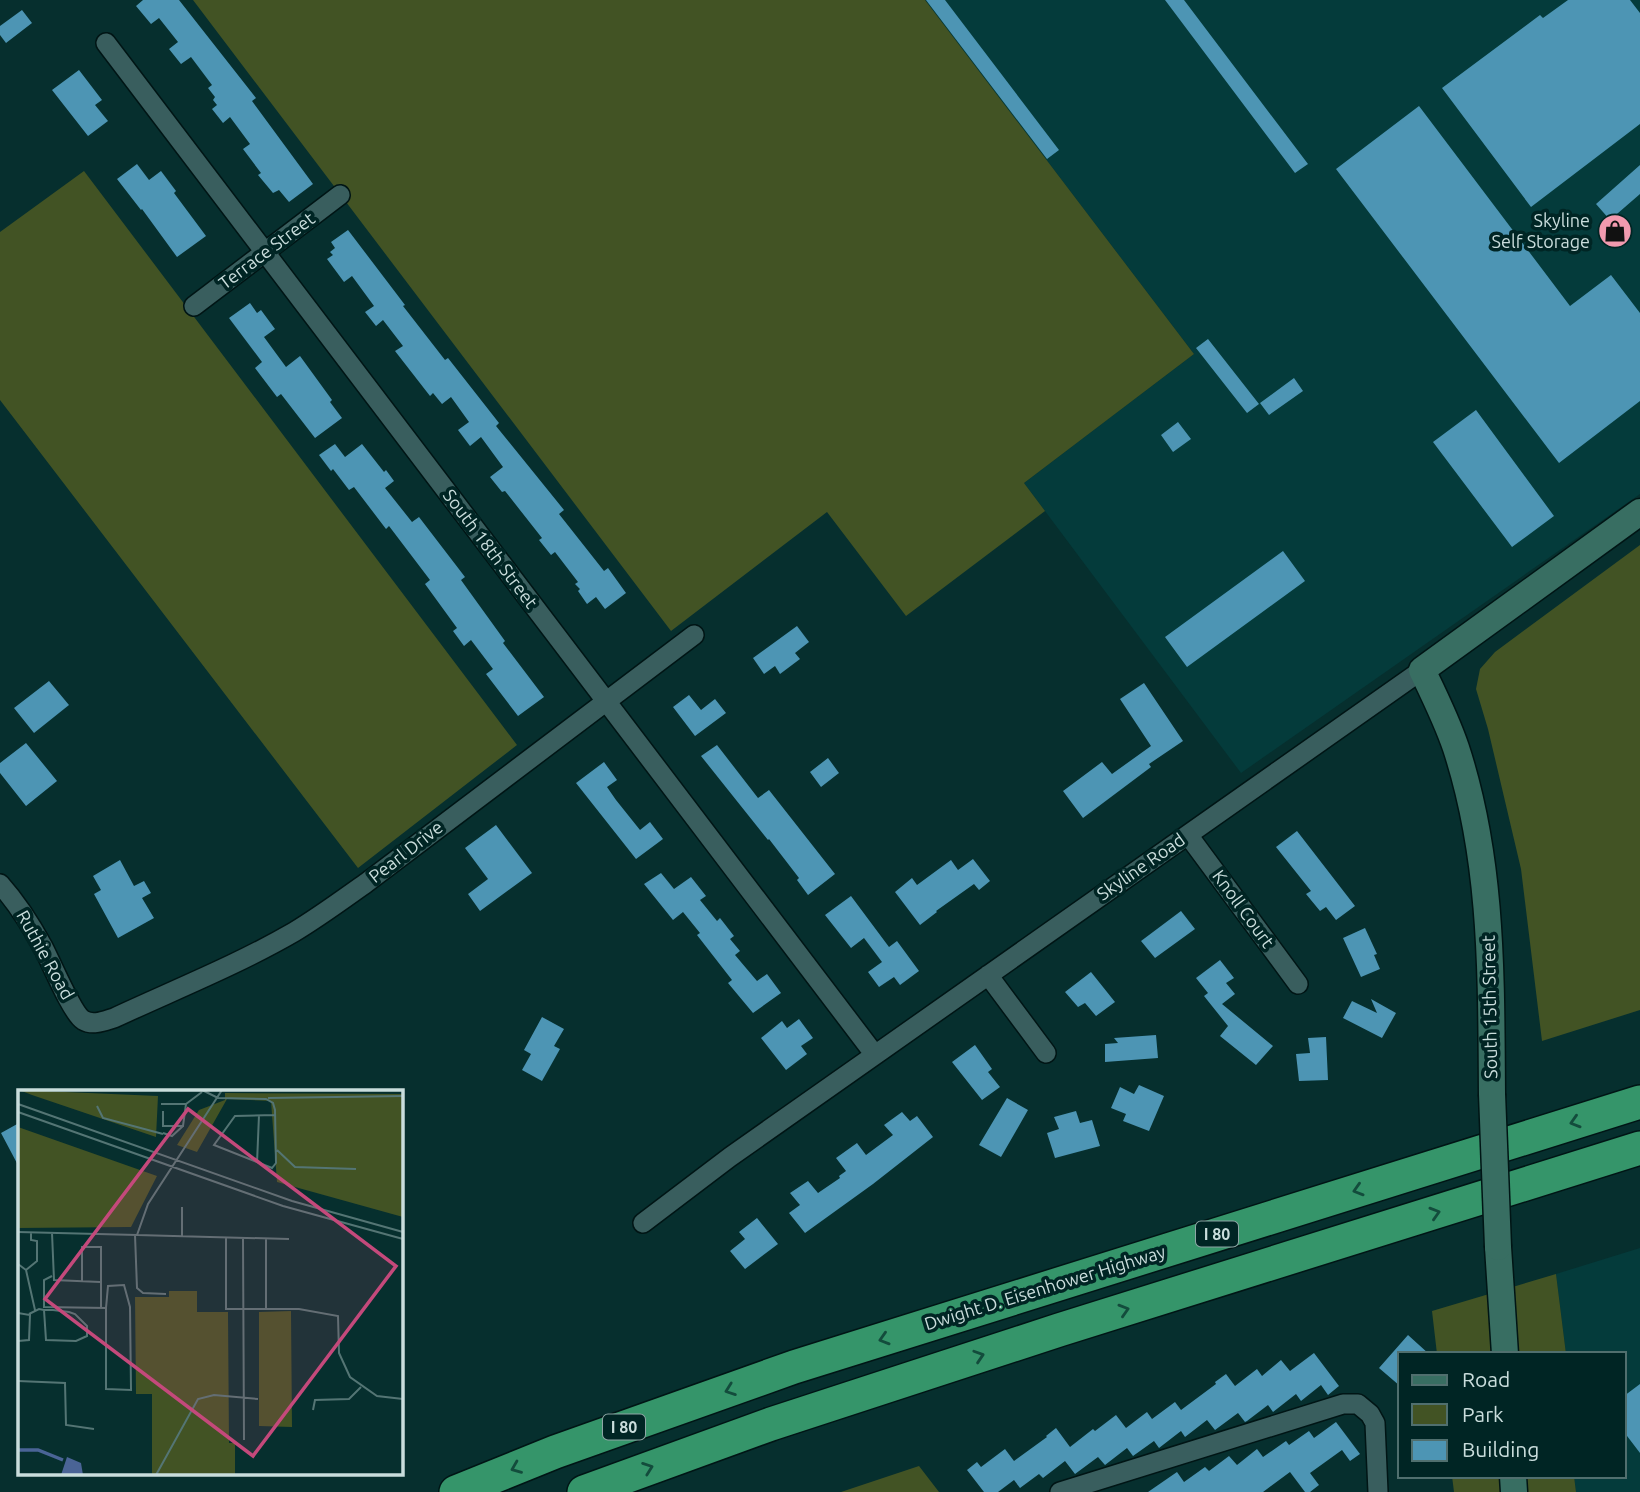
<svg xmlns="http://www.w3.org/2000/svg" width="1640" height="1492" font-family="Ubuntu,sans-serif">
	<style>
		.built { fill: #043b3b }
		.green { fill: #425324 }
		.building { fill: #4d95b4 }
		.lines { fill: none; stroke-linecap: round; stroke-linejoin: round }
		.minor-casing { stroke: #001515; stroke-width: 22 }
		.secondary-casing { stroke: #001515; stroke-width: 29 }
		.motorway-casing { stroke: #001515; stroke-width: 36 }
		.minor { stroke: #395e5e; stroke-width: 19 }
		.secondary { stroke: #386e62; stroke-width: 26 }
		.motorway { stroke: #35956a; stroke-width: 33 }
		.secondary-bridge-casing { stroke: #001515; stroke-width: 29; stroke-linecap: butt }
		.secondary-bridge { stroke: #386e62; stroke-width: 26 }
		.oneway { stroke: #134c3c }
		.labels { text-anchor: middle; stroke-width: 7; stroke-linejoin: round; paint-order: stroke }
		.shield { fill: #002524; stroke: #8da6a5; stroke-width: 2 }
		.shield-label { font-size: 16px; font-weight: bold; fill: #c9dddc }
		.poi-label { font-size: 18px; fill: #c9dddc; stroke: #002524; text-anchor: end }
		.street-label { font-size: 18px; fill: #c9dddc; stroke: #002524 }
		.inset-river { fill: none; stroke: #4a6496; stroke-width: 3.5 }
		.inset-road { fill: none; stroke: #547574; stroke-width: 2 }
		.view { fill: #c4497b; fill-opacity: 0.15; stroke: #c4497b; stroke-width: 3.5 }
		.inset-edge { fill: none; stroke: #c9dddc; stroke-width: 3.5 }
	</style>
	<rect width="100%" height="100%" fill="#062f2e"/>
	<path class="built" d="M925 0H1640V494L1241 773 1024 483 1194 354Z
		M1640 1248V1492H1576L1574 1476H1624V1354H1566L1556 1274Z"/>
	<path class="green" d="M193 0H925L1194 354 1024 483 1045 511 906 616 827 512 671 631Z
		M84 171 517 745 358 868 0 400V232Z
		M1640 545V1010L1542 1041 1521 869 1488 729 1476 689 1480 669 1495 652Z
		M1556 1274 1566 1354H1437L1432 1311Z
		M919 1466 939 1492H841Z
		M1452 1476H1574L1576 1492H1454Z"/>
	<path class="building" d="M143 0H179L256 98 252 101 313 184 289 202 279 190 273 193 258 175 261 173 243 149 250 144 230 117 223 123 212 109 217 105 213 100 215 97 208 88 212 85 191 57 181 64 169 49 178 42 159 18 151 24 136 6Z
		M926 0H945L1059 150 1047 159Z
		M1165 0H1184L1308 164 1295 173Z
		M1568 0H1630L1640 13V124L1531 207 1442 88 1540 15 1543 18Z
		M22 10 32 23 6 43 0 35V26Z
		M79 70 102 100 95 105 108 121 88 136 52 90Z
		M1419 106 1570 306 1611 275 1640 313V401L1559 463 1336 169Z
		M137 164 149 180 161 171 176 191 174 193 206 236 177 257 142 209 141 210 117 179Z
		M1640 165V194L1610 220 1596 204Z
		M348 230 405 305 403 306 445 360 448 358 499 423 496 426 564 510 559 514 604 571 608 568 626 593 605 609 596 597 587 604 578 591 580 589 575 584 578 582 555 552 551 555 539 540 542 538 505 491 502 492 490 477 503 467 481 437 470 446 458 430 469 422 451 397 442 404 433 393 430 396 395 351 403 346 383 320 376 326 365 312 374 306 352 276 344 282 327 259 333 255 330 252 335 248 331 242Z
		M250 303 257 313 261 310 275 329 264 337 286 367 300 356 332 400 330 402 342 418 315 438 281 394 277 397 255 368 262 362 229 318Z
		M1208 339 1259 404 1247 413 1196 348Z
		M1294 378 1303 391 1269 415 1260 403Z
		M1476 410 1554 516 1512 547 1433 442Z
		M1178 422 1191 439 1173 452 1161 435Z
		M335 444 345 457 362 444 384 472 386 470 394 481 385 488 412 522 419 517 465 577 461 580 505 641 503 643 544 697 518 716 486 674 493 669 471 640 464 646 453 631 457 628 425 584 430 580 389 526 386 529 354 487 349 490 333 469 331 471 319 455Z
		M1283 551 1305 581 1187 667 1165 637Z
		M797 626 809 642 795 653 800 659 780 674 775 666 764 674 753 658Z
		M49 681 69 705 34 733 14 708Z
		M1144 683 1183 741 1149 764 1151 767 1083 818 1063 791 1102 762 1112 774 1151 746 1120 699Z
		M689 695 701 710 715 699 726 713 695 736 673 707Z
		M26 743 57 781 26 806 0 773V763Z
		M717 745 758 798 769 790 835 874 808 895 797 880 799 878 769 839 768 840 701 756Z
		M828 758 839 773 821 787 810 772Z
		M604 762 617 780 607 787 616 800 640 830 650 822 663 839 636 859 576 783Z
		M496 825 532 873 480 911 468 894 488 879 465 848Z
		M1297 831 1355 906 1336 920 1326 907 1320 911 1306 894 1311 891 1276 847Z
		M973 859 990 881 979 890 974 884 936 911 937 912 920 925 895 892 912 878 917 885 951 860 958 870Z
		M120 860 134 886 144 881 151 893 142 898 154 918 118 938 94 894 101 890 93 876Z
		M661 873 674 889 691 877 706 896 700 900 717 921 720 918 734 936 730 939 740 951 735 955 757 981 767 974 781 993 753 1013 728 983 732 980 697 935 700 933 683 912 673 920 644 884Z
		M851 896 889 947 897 941 919 971 900 985 894 977 879 987 868 972 882 962 864 938 851 948 825 915Z
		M1181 911 1195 929 1155 958 1141 941Z
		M1365 928 1377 954 1374 955 1380 969 1361 977 1343 938Z
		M1220 960 1234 978 1226 983 1235 994 1222 1004 1273 1046 1256 1065 1220 1036 1228 1026 1204 996 1208 993 1196 978Z
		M1091 972 1115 1002 1096 1016 1085 1003 1078 1007 1065 992Z
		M1371 999 1396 1013 1382 1038 1343 1018 1352 1001 1377 1013Z
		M542 1017 564 1029 554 1046 560 1049 542 1081 522 1070 531 1054 524 1050Z
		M799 1019 813 1038 801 1046 807 1054 786 1070 761 1038 782 1021 787 1028Z
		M1156 1035 1158 1058 1105 1062V1044L1118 1043 1114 1038Z
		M1326 1037 1328 1080 1299 1081 1296 1054 1310 1053 1308 1038Z
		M975 1045 992 1069 988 1072 1000 1087 982 1100 952 1062Z
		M1139 1085 1164 1096 1149 1131 1123 1121 1126 1114 1111 1108 1120 1087 1134 1094Z
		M1007 1098 1028 1110 1001 1157 979 1145Z
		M1076 1111 1080 1123 1092 1120 1100 1146 1055 1158 1047 1133 1059 1129 1054 1117Z
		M902 1112 910 1121 917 1116 933 1137 873 1184 805 1233 789 1213 800 1205 790 1193 808 1181 818 1193 840 1178 839 1176 846 1171 836 1158 857 1143 866 1155 893 1135 884 1125Z
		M19 1123V1167L1 1133Z
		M757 1218 778 1244 745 1269 730 1251 745 1239 739 1232Z
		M1408 1335 1429 1354H1400V1386L1379 1368Z
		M1314 1353 1339 1386 1328 1395 1321 1385 1301 1401 1296 1394 1273 1412 1268 1405 1247 1421 1245 1422 1238 1413 1215 1430 1207 1420 1185 1437 1181 1431 1159 1448 1154 1441 1133 1456 1127 1448 1105 1465 1098 1457 1075 1474 1065 1461 1043 1478 1039 1474 1020 1488 1014 1480 998 1492H984L967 1470 977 1462 981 1467 1005 1449 1014 1461 1047 1437 1046 1436 1056 1428 1070 1447 1093 1429 1095 1431 1116 1415 1126 1428 1147 1412 1152 1419 1175 1402 1181 1410 1216 1384 1215 1382 1226 1374 1235 1386 1257 1369 1262 1376 1281 1360 1290 1371Z
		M1640 1384V1453L1624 1432V1396Z
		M1336 1422 1360 1454 1350 1461 1342 1450 1310 1473 1319 1485 1310 1492H1305L1290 1472 1263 1492H1148L1177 1472 1184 1482 1205 1467 1209 1471 1229 1456 1237 1465 1257 1449 1263 1457 1286 1441 1289 1445 1309 1431 1314 1438Z"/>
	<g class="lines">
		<g class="minor-casing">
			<path id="minor" d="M106 43 875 1055
				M194 306 340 195
				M1188 835 1298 984
				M0 884C17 903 31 925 43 947 51 962 72 1013 83 1020 93 1026 104 1021 114 1018 174 990 237 965 294 932 319 917 342 900 366 883L694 635
				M988 975 1046 1053
				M643 1223 730 1157 1422 670
				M1060 1492 1343 1404H1358L1370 1414 1375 1423 1378 1492"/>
		</g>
		<g class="secondary-casing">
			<path id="secondary" d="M1492 1094C1491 977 1493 861 1456 748 1447 721 1434 695 1422 670L1640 512
				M1498 1247 1505 1354
				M1513 1476 1514 1492"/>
		</g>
		<g class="motorway-casing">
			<path id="motorway" d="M456 1492 555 1452 794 1367 1640 1102
				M584 1492 771 1424 1059 1330 1640 1148"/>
		</g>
		<use href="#minor" class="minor"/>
		<use href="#secondary" class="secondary"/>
		<use href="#motorway" class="motorway"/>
		<g class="secondary-bridge-casing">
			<path id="secondary-bridge" d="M1492 1094 1498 1247"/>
		</g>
		<use href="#secondary-bridge" class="secondary-bridge"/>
	</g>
	<defs><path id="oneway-chevron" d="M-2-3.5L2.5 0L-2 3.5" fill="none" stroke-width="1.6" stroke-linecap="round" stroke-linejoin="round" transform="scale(1.75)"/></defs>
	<g class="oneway">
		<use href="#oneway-chevron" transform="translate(1575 1122) rotate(163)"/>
		<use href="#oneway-chevron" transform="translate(1358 1190) rotate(163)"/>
		<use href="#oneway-chevron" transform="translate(1435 1213) rotate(-17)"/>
		<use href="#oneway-chevron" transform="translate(1124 1310) rotate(-17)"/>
		<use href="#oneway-chevron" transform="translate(884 1339) rotate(163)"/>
		<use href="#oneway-chevron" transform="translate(979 1356) rotate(-18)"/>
		<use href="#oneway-chevron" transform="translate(730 1390) rotate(160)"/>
		<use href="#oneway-chevron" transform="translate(516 1468) rotate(158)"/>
		<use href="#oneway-chevron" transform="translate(648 1468) rotate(-20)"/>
	</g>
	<defs>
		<g id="shop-disc" transform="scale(1.75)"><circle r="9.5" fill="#f29aaf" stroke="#002524"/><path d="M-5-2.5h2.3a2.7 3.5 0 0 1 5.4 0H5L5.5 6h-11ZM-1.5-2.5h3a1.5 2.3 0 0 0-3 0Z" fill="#111"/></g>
	</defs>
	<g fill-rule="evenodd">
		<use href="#shop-disc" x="1615" y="231"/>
	</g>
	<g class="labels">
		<g class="shield">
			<rect x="1196" y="1221.5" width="42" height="25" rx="5"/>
			<rect x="603" y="1414.5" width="42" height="25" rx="5"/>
		</g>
		<g class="shield-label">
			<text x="1217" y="1240">I 80</text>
			<text x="624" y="1433">I 80</text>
		</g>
		<g class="poi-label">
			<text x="1590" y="227">Skyline<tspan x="1590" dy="21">Self Storage</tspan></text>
		</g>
		<g class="street-label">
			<text transform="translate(267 251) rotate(-37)" y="6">Terrace Street</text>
			<text transform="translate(490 549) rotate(53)" y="6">South 18th Street</text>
			<text transform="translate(406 852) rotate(-38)" y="6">Pearl Drive</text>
			<text transform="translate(1141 867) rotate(-35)" y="6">Skyline Road</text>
			<text transform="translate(1243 909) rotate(54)" y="6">Knoll Court</text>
			<text transform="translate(45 955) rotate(61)" y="6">Ruthie Road</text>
			<text transform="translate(1490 1007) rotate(-91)" y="6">South 15th Street</text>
			<text transform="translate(1045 1288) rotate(-17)" y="6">Dwight D. Eisenhower Highway</text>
		</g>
	</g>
	<g transform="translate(18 1090)">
		<rect width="385" height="385" fill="#062f2e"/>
		<path d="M1 0 140 6 138 47 14 5ZM207 3 385 4V127L259 92 253 11 209 9 179 62 159 55 181 20 207 10ZM0 37 139 86 113 137 0 138ZM151 201H179V222H210L211 353H217V385H134V304H118L117 207H151ZM273 221 274 337 241 336V222Z" fill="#425324"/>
		<path d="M49 367 63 373 65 385H43Z" fill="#4a6496"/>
		<path class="inset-river" d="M1 360H20L45 370"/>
		<path class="inset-road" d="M184 0 200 8 248 9 255 13 257 20 258 73 254 78 196 55 217 26 257 25M250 8 385 6M0 14 274 111 385 142M143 14H168M79 16 85 28 145 44M145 21V36H165L168 14 184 2M0 22 265 116 385 149M145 43 154 46 165 36M259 60 277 77 338 79M239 73 241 25M0 142 119 145 130 114 204 0M34 143 36 190 82 192M117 145 119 198 125 203 148 204M119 145 271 149M164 146V117M208 148V219H281L320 226 321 263 332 287 359 306 385 309M225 148 226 350M0 174 8 180 17 220M8 180 19 171V151L13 150V143M34 186 26 190V217L88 218V299L113 300 112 217 106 195 90 196 88 218M64 191V157H83V218M248 219V149M0 223 12 225 11 250 0 251M11 224 21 219 26 220H35L51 222 57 224 69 236V246L58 251 28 250 26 220M0 291 47 293 48 335 76 339M295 320 297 310 331 309 343 297M138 385 180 309 196 305 240 309"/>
		<path class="view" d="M170 19 378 176 235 366 27 209Z"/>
		<rect width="385" height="385" class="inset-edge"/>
	</g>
	<rect x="1398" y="1352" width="228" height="126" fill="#002524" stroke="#506f6e" stroke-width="2"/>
	<rect x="1412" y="1375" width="35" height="10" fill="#386e62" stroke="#506f6e" stroke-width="2"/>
	<text x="1462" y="1387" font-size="21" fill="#c9dddc">Road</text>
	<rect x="1412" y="1404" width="35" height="21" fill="#425324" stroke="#506f6e" stroke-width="2"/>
	<text x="1462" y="1422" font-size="21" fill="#c9dddc">Park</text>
	<rect x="1412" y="1440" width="35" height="21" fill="#4d95b4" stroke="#506f6e" stroke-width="2"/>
	<text x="1462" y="1457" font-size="21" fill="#c9dddc">Building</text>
</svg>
